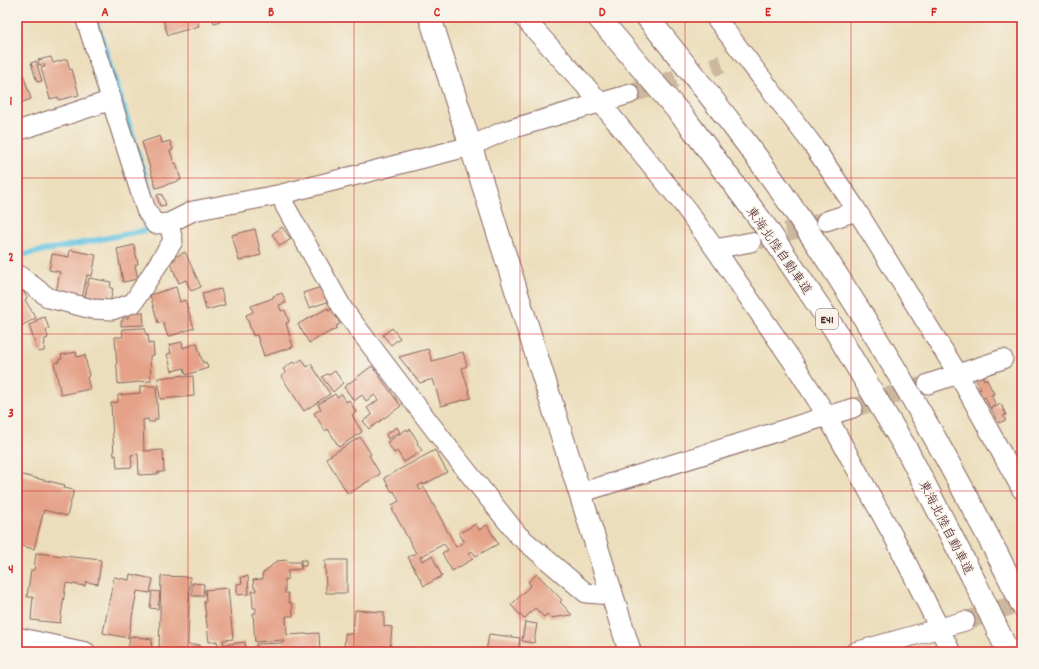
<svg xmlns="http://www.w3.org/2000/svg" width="1039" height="669" font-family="Dekko,'Klee One',sans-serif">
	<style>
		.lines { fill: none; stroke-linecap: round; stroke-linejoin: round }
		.stream { stroke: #64c5e3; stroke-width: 5.5 }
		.building { fill: #e5a288 }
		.minor-tunnel { stroke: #ccb89f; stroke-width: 19; stroke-dasharray: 19 10; stroke-linecap: butt }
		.minor-casing { stroke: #83625e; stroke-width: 21 }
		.tertiary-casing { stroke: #83625e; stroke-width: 24 }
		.motorway-casing { stroke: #83625e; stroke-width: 24 }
		.minor { stroke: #fff; stroke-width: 19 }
		.tertiary { stroke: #fff; stroke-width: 22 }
		.motorway { stroke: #fff; stroke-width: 22 }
		.grid { fill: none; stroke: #d62828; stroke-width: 1; stroke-opacity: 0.55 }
		.labels { text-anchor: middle; stroke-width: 3; stroke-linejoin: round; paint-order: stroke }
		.shield { fill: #f7f3e8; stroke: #7e5f64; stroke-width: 1 }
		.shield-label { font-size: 12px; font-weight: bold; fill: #4a1f2b }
		.street-label { font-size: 13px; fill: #4a1f2b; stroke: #f7f3e8 }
		.neatline { fill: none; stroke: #d62828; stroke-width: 1.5 }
		.grid-label { font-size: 13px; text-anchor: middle; font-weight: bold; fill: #d62828 }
	</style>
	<rect width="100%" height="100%" fill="#f7f3e8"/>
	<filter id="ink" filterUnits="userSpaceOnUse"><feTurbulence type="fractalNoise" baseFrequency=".025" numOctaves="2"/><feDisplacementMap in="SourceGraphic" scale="8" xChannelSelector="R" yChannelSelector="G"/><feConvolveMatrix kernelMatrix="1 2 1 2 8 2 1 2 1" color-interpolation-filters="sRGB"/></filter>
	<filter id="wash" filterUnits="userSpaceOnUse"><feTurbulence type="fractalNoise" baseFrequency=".012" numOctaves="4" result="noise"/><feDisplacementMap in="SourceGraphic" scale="16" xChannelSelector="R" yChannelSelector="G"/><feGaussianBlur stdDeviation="0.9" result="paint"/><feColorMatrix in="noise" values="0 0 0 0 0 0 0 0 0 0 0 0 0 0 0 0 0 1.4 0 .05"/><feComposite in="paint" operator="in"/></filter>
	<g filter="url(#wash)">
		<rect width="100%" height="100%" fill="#ecdebc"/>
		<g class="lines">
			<path class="stream" d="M95 17 157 213
				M17 256 152 229"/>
		</g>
		<g id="blocks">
			<path class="building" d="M162 17H196L199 26 168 35Z
				M212 17H233L214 23Z
				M51 57 53 63 67 59 70 70 72 69 79 95 59 100 58 97 50 99 41 68 45 67 44 64 39 65 38 60Z
				M36 61 42 81 37 82 31 63Z
				M21 68 31 99 17 104V70Z
				M160 136 162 143 170 141 173 150 170 151 174 163H176L181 180 156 188 142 142Z
				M162 194 166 205 160 206 157 195Z
				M282 227 291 239 280 246 272 234Z
				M255 229 261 255 239 261 232 235Z
				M134 245 138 264 135 265 138 279 123 282 117 249Z
				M70 250 96 255 92 276 87 275 82 298 56 293 60 272 49 270 52 254 69 257Z
				M185 252 201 287 191 291 186 280 179 283 170 262 176 259 175 257Z
				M89 278 111 282 110 288H113L110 303 85 297Z
				M17 281 27 298 25 300 36 318 17 328Z
				M176 287 180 302 185 300 194 328 168 337 163 322 158 323 150 295Z
				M321 287 327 302 309 308 303 293Z
				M221 289 225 305 206 310 202 293Z
				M282 293 286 303 279 305 281 311 285 310 289 322 286 323 293 347 264 356 257 335 253 336 246 315 253 312 251 306 273 298V296Z
				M328 308 329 311 332 309 340 324 336 326 337 328 309 343 298 324Z
				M143 312 144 325 121 326V321H123V318H128V313Z
				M45 317 49 329 46 330 48 338 45 339 44 351 38 352 29 325 37 322 36 320Z
				M145 328 146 335 148 334 149 344 153 343 154 355 150 356 151 381 118 384 115 337H123L122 329Z
				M392 328 400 338 391 345 383 335Z
				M182 342 183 348 197 343 203 363 206 362 208 368 186 375 184 368 172 371 167 354 171 353 169 345Z
				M428 349 432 361 463 352 467 366 462 368 471 398 441 406 433 379 420 383 399 357Z
				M76 352 77 357 85 355 89 376 87 377 90 389 61 395 54 363 59 362V359H62L61 355Z
				M302 359 307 367 311 364 330 394 304 411 281 376 286 373 283 369 293 362 295 364Z
				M372 366 401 406 369 429 363 421 372 415 367 408 378 400 375 395 366 401 362 395 354 401 344 387Z
				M335 371 343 383 333 392 322 377 327 374 329 375Z
				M184 375V377L193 376 194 396 160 399 158 378Z
				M982 375 984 380 986 378 994 394 991 395 996 405 990 408 985 397 982 398 978 390 981 389 975 378Z
				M140 386H156L158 419H155V422H149L148 419 143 420 144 451 163 450 164 472H158V474L139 475 138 454 131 455 132 467 117 468 116 455 114 456 111 403 118 402V395L140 393Z
				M335 394 337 397 342 394 346 402 349 400 356 412 352 415 362 432 339 447 328 429 325 431 314 413 321 409 318 404Z
				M1001 404 1006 415 1003 416 1006 420 999 423 991 409Z
				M397 427 400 432 388 439 386 434Z
				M407 429 408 431 410 429 418 442 417 443 422 451 404 462 397 451 394 453 387 442Z
				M360 437 371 454 369 455 380 474 348 494 326 458Z
				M435 450 447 472 423 485V483L418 486 420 490 424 487 456 547 464 542 459 533 476 524 479 530 487 525 498 544 476 556 472 551 469 553 473 559 452 571 442 553 448 550 444 544 420 557 422 561 432 556 442 576 424 586 408 557 416 553 392 509 394 508 392 505 399 501 394 491 392 492 384 478Z
				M18 474 65 485 64 488 74 490 67 516 44 510 34 549 17 545V480Z
				M36 553 101 560 98 584 86 582 85 586 66 583 60 623 31 620 33 597H27L31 570H34Z
				M287 560 288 562H300L301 569 288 570V579H285V593H288L289 603H292L293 616H286L287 635 319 633 320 652H256V644L283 643 284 640 255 642 253 613H256V608H253L252 591H256V588H254L253 580 263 579 262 574 277 561Z
				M301 560H306V566H301Z
				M325 560H347V593H326Z
				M130 574 153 579 150 593 137 591 128 638 103 633 114 577 129 580Z
				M537 574 562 600 560 602 572 615 550 618 547 614 544 617 535 608 524 619 511 605 531 585 528 582Z
				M161 576 190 577 188 645H200V652H159Z
				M248 576 249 594 237 595V584L242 583 241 577Z
				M192 583 204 584 203 596H192Z
				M228 588 233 639 223 640 224 645 245 642 246 652H223V648H218L217 641 209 642 204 601H206L205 590Z
				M152 591 160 592 158 609 150 608Z
				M355 610 384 612V626L392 627 390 652H344L345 633 353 634Z
				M525 622 537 624 534 643 522 641Z
				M489 634 520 638 518 652H486Z
				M130 636 152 639 151 652H128Z"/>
		</g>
	</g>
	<g filter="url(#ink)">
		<use href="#blocks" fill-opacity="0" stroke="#83625e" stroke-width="1"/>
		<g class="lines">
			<path class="minor-tunnel" d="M630 94 722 64
				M758 240 826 221
				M853 408 921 386
				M965 621 1022 602"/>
			<g class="minor-casing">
				<path id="minor" d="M85 17 146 210 155 224 169 223 193 211 282 194 471 146 504 131 630 94
					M523 17 600 102 682 203 715 249 793 362 827 416 897 543 951 652
					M715 17 812 144 854 206 958 374 1022 490
					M17 131 112 100
					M282 194 285 206 343 309 451 451 518 535 586 593 612 595
					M826 221 857 211
					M715 249 751 242
					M17 275 20 276 49 298 92 309 112 310 133 303 173 241 169 223
					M928 384 1003 359
					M580 493 853 408
					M17 637 86 652
					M855 652 965 621"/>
			</g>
			<g class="tertiary-casing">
				<path id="tertiary" d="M430 17 630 652"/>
			</g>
			<g class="motorway-casing">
				<path id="motorway" d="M598 17 689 124 765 226 835 330 908 452 976 584 1008 652
					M647 17C699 82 752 147 798 216 859 306 915 399 966 495 985 531 1005 567 1022 605"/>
			</g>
			<use href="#minor" class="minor"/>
			<use href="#tertiary" class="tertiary"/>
			<use href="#motorway" class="motorway"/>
		</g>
	</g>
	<path class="grid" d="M188 17V652M354 17V652M520 17V652M685 17V652M851 17V652M17 178H1022M17 334H1022M17 491H1022"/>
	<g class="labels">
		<rect class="shield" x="816" y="309" width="22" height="20" rx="3"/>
		<g class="shield-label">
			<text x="827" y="323">E41</text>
		</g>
		<g class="street-label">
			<text transform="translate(780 250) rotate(55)" y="5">東海北陸自動車道</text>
			<text transform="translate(947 527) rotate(63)" y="5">東海北陸自動車道</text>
		</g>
	</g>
	<rect width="1039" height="669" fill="none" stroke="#f7f3e8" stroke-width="44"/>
	<rect x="22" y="22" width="995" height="625" class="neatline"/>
	<g class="grid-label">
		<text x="105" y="16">A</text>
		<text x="271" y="16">B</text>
		<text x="437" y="16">C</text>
		<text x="602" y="16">D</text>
		<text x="768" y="16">E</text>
		<text x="934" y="16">F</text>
		<text x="11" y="105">1</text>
		<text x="11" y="261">2</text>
		<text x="11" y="417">3</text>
		<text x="11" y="573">4</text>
	</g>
</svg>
